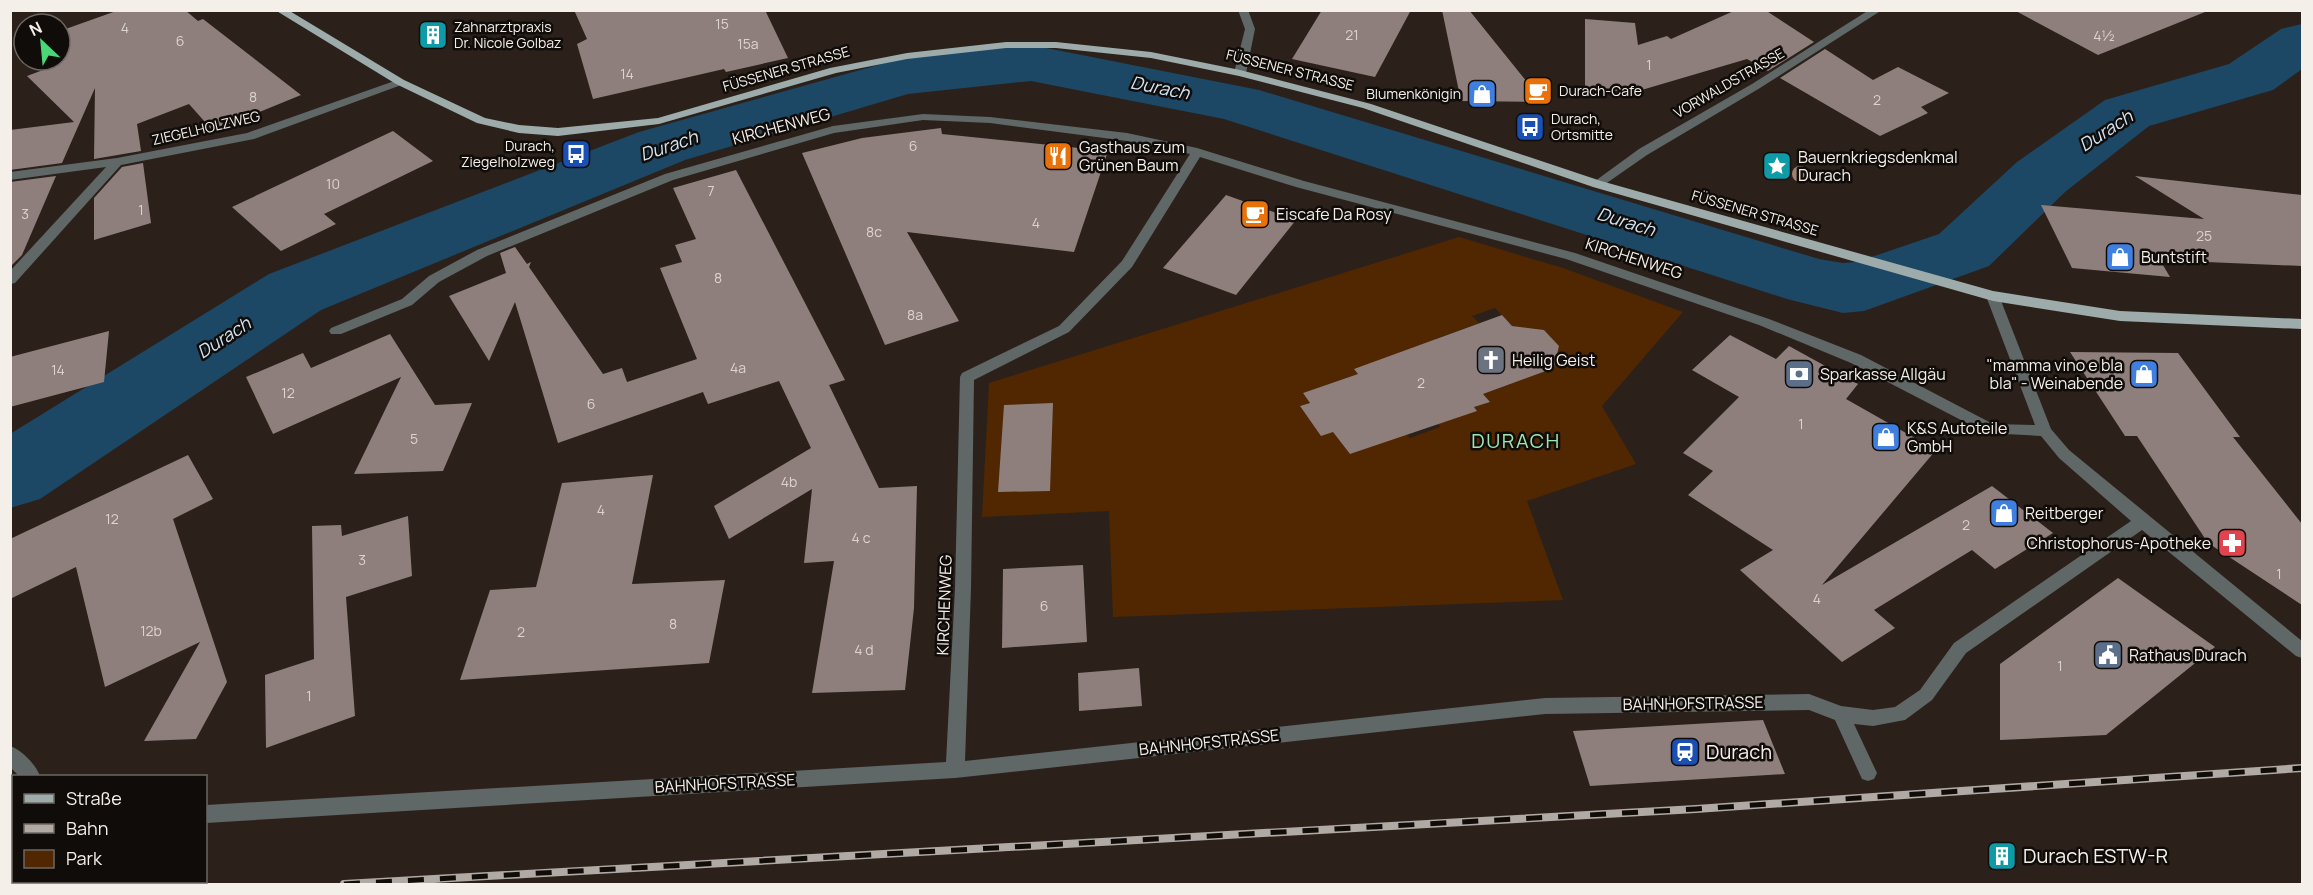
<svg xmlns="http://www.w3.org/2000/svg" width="2313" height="895" font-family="Manrope,sans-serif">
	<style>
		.green { fill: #502700; fill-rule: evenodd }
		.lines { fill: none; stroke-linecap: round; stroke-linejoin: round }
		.river { fill: #1c4866; fill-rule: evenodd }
		.building { fill: #8f7f7c }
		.minor { fill: #606767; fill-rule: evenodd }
		.major { fill: #9dacab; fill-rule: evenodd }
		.rail-casing { stroke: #b1aaa4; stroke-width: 8 }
		.rail { stroke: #100c09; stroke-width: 5; stroke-dasharray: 16; stroke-linecap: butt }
		.tree { fill: #9c826f }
		.labels { text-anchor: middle; stroke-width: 5; stroke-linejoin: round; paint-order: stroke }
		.number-label { font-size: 14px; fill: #dcd3ce }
		.far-poi-label { font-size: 14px; fill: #f5efea; stroke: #100c09; text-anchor: start }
		.far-street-label { font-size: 14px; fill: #f5efea; stroke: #100c09 }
		.street-label { font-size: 16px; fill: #f5efea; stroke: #100c09 }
		.poi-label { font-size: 16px; fill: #f5efea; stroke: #100c09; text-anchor: start }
		.water-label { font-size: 18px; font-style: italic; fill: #d1e4f3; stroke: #100c09 }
		.quarter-label { font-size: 20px; letter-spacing: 1.5px; fill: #a0e4af; stroke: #100c09 }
		.near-poi-label { font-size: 20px; fill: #f5efea; stroke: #100c09; text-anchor: start }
	</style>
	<rect width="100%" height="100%" fill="#2b211a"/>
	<path class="green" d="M1459 237 1563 268 1683 312 1602 406 1636 464 1527 501 1563 600 1113 617 1109 511 982 517 989 383ZM1495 308 1512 326 1544 330 1559 346 1554 368 1483 394 1490 402 1474 407 1477 411 1437 422 1440 427 1410 438 1406 434 1350 454 1333 432 1321 435 1300 406 1310 403 1303 393 1358 374 1354 369 1440 344 1435 339 1479 323 1472 316Z"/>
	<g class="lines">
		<path class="river" d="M2302 24V69L2273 90 2149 126 2065 192 1989 266 1864 311 1843 313 1787 299 1224 119 1031 81 908 94 685 160 321 310 40 499 10 508V434L269 274 639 132 903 58 1031 45 1259 90 1819 259 1843 263 1857 262 1939 234 2017 162 2105 100 2229 64 2281 29Z"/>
	</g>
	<path class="building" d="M119 10H185L198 21 203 19 301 95 213 131 189 104 137 124 141 151 94 159 95 88 62 163 10 170V130L74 122 27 76 43 70 32 60H60V31Z
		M574 10H765L788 58 726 72 724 69 593 99 577 44 587 39Z
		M1322 10H1411L1375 77 1292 59Z
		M1442 10H1469L1543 102 1461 101Z
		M1736 10H1765L1814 42 1768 71 1747 59 1628 94 1623 90 1585 94V19L1635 23 1638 45 1667 36 1671 39Z
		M2014 10H2205V12L2098 55Z
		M1825 49 1873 80 1898 67 1949 93 1921 107 1928 113 1880 136 1780 78Z
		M941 128 942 134 1108 151 1074 252 907 232 959 321 885 345 802 153 862 138Z
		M393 131 433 161 324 214 336 224 281 251 232 207Z
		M143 163 151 223 94 240V198L122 167Z
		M736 170 845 380 829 385 879 488 917 486 914 608 905 690 812 693 834 561 804 563 812 489 729 539 714 506 811 448 779 381 708 404 703 392 558 443 515 302 489 361 449 296 506 273 500 253 515 247 527 264 531 262 529 267 603 374 622 368 627 382 697 359 660 268 682 262 675 245 696 239 673 188Z
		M56 176 22 255 10 267V182Z
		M2135 176 2302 195V266L2160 260 2170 277 2072 268 2041 205 2204 219Z
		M1226 195 1296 220 1236 295 1163 268Z
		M1502 315 1512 326 1544 330 1559 346 1554 368 1483 394 1490 402 1474 407 1477 411 1350 454 1333 432 1321 436 1300 406 1310 403 1303 393 1358 374 1354 369Z
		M109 331 104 382 10 407V357Z
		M390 334 435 405 472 403 443 471 354 474 401 377 273 434 246 377 303 353 311 368Z
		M1730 335 1776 359 1789 346 1858 384 1846 399 1936 450 1822 585 1992 486 2053 533 1995 569 1972 550 1874 610 1895 628 1842 662 1740 570 1773 550 1688 495 1713 471 1683 453 1739 397 1692 370Z
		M2070 352 2178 353 2240 437H2233L2302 524V605L2208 543 2137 436H2125Z
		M1053 403 1050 491 998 492 1004 405Z
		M188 455 213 499 173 519 227 682 196 739 144 741 200 642 105 687 76 567 10 599V539Z
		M653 475 632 584 725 580 709 663 460 680 490 590 536 587 562 483Z
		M408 516 412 576 346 597 355 716 266 748 265 675 314 659 312 526 341 525 342 536Z
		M1083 565 1087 642 1002 648 1003 569Z
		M2118 578 2215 647 2106 735 2000 740V664Z
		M1139 668 1142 706 1079 711 1078 673Z
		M1763 720 1785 774 1590 786 1573 731Z"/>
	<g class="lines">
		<path class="minor" d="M1238 10H1248L1255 29 1246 73 1240 76 1234 73 1245 29Z
			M1869 10H1882L1760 88 1647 155 1601 187H1593L1591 184 1639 149 1752 84Z
			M400 79 406 82 404 84 254 139 121 165 15 283 10 284V271L106 167 10 180V172L117 158 247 133Z
			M923 114 990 117 1127 133 1197 148 1304 181 1575 253 1769 319 1861 355 1993 424 2035 425 1986 296 1988 293H1998L2051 429 2069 450 2302 641V658L2296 656 2142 530 1966 653 1932 700 1905 720 1873 726 1854 724 1877 773 1874 779 1868 781 1862 779 1835 720 1809 710 1545 714 955 778 206 823V805L946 762 955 588 960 377 962 373 1059 326 1122 261 1190 154 1127 141 990 123 923 120 834 133 673 180 487 256 439 282 412 305 341 334H331L329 331 331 328 402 299 429 276 477 250 665 174 833 126ZM1200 157 1296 187 1566 259 1759 325 1851 363 1986 433 2041 436 2059 458 2131 521 1954 643 1920 690 1895 707 1873 710 1841 706 1809 694 1545 698 965 761 971 588 974 380 1069 332 1132 267Z
			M10 746C22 750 36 765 40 776H19L10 767Z"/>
		<path class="major" d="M275 10H288L404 80 485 118 519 125 558 128 658 118 830 68 907 53 1006 42H1056L1151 52 1240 70 1371 104 1601 181 1993 291 2120 311 2302 319V329L2120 321 1993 301 1593 187 1363 108 1239 76 1151 58 1056 48H1006L907 59 836 73 659 124 558 136 519 133 477 123 396 84Z"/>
		<g class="rail-casing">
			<path id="rail" d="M344 884 1696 809 2302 768"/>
		</g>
		<use href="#rail" class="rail"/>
	</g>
	<circle class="tree" cx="1800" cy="174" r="8"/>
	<defs>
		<g id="building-square" transform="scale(1.5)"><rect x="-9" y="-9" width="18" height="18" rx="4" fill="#0f9aa8" stroke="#100c09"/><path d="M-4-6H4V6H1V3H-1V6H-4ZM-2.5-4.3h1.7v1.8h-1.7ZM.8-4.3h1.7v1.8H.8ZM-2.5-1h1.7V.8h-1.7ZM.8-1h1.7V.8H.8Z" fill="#fff"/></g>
		<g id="cafe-square" transform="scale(1.5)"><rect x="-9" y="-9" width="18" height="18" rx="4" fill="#e8710a" stroke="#100c09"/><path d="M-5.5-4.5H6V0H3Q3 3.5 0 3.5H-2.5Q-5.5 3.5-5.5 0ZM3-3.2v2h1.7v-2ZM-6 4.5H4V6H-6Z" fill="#fff"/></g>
		<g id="shop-square" transform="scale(1.5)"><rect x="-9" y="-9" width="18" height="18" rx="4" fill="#3f7fe0" stroke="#100c09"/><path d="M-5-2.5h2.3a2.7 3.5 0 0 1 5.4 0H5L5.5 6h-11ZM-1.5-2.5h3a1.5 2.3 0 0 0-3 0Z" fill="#fff"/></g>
		<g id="bus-square" transform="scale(1.5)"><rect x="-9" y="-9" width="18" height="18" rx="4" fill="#1a4fb4" stroke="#100c09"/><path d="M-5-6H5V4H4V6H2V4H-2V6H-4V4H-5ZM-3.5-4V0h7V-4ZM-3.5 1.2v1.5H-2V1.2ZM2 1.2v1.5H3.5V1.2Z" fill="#fff"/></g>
		<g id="restaurant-square" transform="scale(1.5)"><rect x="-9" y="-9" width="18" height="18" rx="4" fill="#e8710a" stroke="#100c09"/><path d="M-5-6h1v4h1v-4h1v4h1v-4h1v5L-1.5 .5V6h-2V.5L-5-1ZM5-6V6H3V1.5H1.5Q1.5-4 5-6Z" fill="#fff"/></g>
		<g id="sight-square" transform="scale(1.5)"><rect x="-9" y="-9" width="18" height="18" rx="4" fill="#0f9aa8" stroke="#100c09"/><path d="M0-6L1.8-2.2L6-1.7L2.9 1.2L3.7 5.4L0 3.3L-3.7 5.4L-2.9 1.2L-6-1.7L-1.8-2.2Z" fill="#fff"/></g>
		<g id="church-square" transform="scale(1.5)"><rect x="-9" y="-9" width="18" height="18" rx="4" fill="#6b7280" stroke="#100c09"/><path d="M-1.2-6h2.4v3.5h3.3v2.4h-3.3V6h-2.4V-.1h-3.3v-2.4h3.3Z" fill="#fff"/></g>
		<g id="bank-square" transform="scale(1.5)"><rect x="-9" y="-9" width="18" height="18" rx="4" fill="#5c6f8a" stroke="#100c09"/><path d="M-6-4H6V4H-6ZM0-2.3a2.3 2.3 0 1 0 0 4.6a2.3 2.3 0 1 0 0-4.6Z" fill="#fff"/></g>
		<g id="pharmacy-square" transform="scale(1.5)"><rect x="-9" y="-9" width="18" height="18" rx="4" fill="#e0444e" stroke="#100c09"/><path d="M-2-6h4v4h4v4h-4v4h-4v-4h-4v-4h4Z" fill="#fff"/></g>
		<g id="civic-square" transform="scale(1.5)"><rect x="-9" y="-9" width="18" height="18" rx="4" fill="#5c6f8a" stroke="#100c09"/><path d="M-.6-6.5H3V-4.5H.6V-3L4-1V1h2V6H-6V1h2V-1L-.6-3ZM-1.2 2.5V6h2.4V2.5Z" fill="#fff"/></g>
		<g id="station-square" transform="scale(1.5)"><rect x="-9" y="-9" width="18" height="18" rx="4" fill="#1a4fb4" stroke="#100c09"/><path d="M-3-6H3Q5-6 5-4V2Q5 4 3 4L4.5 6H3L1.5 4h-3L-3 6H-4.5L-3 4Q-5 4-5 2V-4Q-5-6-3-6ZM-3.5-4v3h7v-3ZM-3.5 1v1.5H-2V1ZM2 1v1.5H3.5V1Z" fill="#fff"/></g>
	</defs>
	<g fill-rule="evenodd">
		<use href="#building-square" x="433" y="35"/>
		<use href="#cafe-square" x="1538" y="91"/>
		<use href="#shop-square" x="1482" y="94"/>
		<use href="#bus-square" x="1530" y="127"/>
		<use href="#bus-square" x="576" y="154"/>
		<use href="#restaurant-square" x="1058" y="156"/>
		<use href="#sight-square" x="1777" y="166"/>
		<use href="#cafe-square" x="1255" y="214"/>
		<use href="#shop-square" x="2120" y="257"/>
		<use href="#church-square" x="1491" y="360"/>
		<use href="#bank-square" x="1799" y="374"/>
		<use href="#shop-square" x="2144" y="374"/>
		<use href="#shop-square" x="1886" y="437"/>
		<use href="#shop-square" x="2004" y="513"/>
		<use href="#pharmacy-square" x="2232" y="543"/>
		<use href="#civic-square" x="2108" y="655"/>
		<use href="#station-square" x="1685" y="752"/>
		<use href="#building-square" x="2002" y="856"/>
	</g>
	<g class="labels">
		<g class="number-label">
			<text x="722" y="29">15</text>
			<text x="125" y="33">4</text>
			<text x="1352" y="40">21</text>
			<text x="2104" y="41">4½</text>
			<text x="180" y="46">6</text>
			<text x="748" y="49">15a</text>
			<text x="1649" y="70">1</text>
			<text x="627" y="79">14</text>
			<text x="253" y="102">8</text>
			<text x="1877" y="105">2</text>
			<text x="913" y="151">6</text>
			<text x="333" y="189">10</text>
			<text x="711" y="196">7</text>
			<text x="141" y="215">1</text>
			<text x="25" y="219">3</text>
			<text x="1036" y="228">4</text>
			<text x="874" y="237">8c</text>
			<text x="2204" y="241">25</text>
			<text x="718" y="283">8</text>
			<text x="915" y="320">8a</text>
			<text x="738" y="373">4a</text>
			<text x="58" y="375">14</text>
			<text x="1421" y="388">2</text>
			<text x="288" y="398">12</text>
			<text x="591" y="409">6</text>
			<text x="1801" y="429">1</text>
			<text x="414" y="444">5</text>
			<text x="789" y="487">4b</text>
			<text x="601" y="515">4</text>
			<text x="112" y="524">12</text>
			<text x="1966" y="530">2</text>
			<text x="861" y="543">4 c</text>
			<text x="362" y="565">3</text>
			<text x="2279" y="579">1</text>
			<text x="1817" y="604">4</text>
			<text x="1044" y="611">6</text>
			<text x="673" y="629">8</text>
			<text x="151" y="636">12b</text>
			<text x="521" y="637">2</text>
			<text x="864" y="655">4 d</text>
			<text x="2060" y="671">1</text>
			<text x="309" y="701">1</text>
		</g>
		<g class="far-poi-label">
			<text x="454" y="32">Zahnarztpraxis<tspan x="454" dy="16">Dr. Nicole Golbaz</tspan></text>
			<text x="1559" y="96">Durach-Cafe</text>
			<text x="1461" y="99" text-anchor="end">Blumenkönigin</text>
			<text x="1551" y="124">Durach,<tspan x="1551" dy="16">Ortsmitte</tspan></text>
			<text x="555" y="151" text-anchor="end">Durach,<tspan x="555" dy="16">Ziegelholzweg</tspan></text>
		</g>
		<g class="far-street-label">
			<text transform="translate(786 69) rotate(-16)" y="5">FÜSSENER STRASSE</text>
			<text transform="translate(1290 70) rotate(14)" y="5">FÜSSENER STRASSE</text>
			<text transform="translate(1729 83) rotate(-30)" y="5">VORWALDSTRASSE</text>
			<text transform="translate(206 128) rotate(-13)" y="5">ZIEGELHOLZWEG</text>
			<text transform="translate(1755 213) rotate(16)" y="5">FÜSSENER STRASSE</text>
		</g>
		<g class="street-label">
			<text transform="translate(781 126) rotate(-15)" y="6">KIRCHENWEG</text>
			<text transform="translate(1634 258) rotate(18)" y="6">KIRCHENWEG</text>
			<text transform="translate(944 605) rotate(-88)" y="6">KIRCHENWEG</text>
			<text transform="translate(1693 703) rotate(-1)" y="6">BAHNHOFSTRASSE</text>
			<text transform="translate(1209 742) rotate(-6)" y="6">BAHNHOFSTRASSE</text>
			<text transform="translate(725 783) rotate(-3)" y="6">BAHNHOFSTRASSE</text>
		</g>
		<g class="poi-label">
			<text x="1079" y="153">Gasthaus zum<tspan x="1079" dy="18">Grünen Baum</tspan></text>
			<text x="1798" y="163">Bauernkriegsdenkmal<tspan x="1798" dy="18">Durach</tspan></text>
			<text x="1276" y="220">Eiscafe Da Rosy</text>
			<text x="2141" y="263">Buntstift</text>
			<text x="1512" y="366">Heilig Geist</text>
			<text x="2123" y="371" text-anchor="end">"mamma vino e bla<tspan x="2123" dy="18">bla" - Weinabende</tspan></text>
			<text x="1820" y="380">Sparkasse Allgäu</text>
			<text x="1907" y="434">K&amp;S Autoteile<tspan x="1907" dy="18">GmbH</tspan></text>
			<text x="2025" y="519">Reitberger</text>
			<text x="2211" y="549" text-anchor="end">Christophorus-Apotheke</text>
			<text x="2129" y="661">Rathaus Durach</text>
		</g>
		<g class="water-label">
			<text transform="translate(1160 88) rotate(11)" y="6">Durach</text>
			<text transform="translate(2106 131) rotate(-33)" y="6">Durach</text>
			<text transform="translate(669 146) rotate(-19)" y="6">Durach</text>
			<text transform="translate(1626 222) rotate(17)" y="6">Durach</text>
			<text transform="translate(224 338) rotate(-33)" y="6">Durach</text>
		</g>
		<g class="quarter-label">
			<text x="1516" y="448">DURACH</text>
		</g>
		<g class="near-poi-label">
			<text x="1706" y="759">Durach</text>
			<text x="2023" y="863">Durach ESTW-R</text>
		</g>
	</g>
	<rect width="2313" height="895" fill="none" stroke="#f5efea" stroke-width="24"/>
	<rect x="12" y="775" width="195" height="108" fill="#100c09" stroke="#6c6763" stroke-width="1.5"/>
	<rect x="24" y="794" width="30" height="9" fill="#9dacab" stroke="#6c6763" stroke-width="1.5"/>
	<text x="66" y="805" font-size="18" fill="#f5efea">Straße</text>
	<rect x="24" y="824" width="30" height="9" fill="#b1aaa4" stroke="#6c6763" stroke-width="1.5"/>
	<text x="66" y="835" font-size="18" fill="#f5efea">Bahn</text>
	<rect x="24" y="850" width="30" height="18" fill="#502700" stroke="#6c6763" stroke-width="1.5"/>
	<text x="66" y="865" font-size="18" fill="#f5efea">Park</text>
	<g transform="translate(42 42) rotate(334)"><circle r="28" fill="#100c09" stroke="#6c6763" stroke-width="1.5"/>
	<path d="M0-4.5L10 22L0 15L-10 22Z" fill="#49d778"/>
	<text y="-9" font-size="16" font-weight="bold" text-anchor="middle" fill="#f5efea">N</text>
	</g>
</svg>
